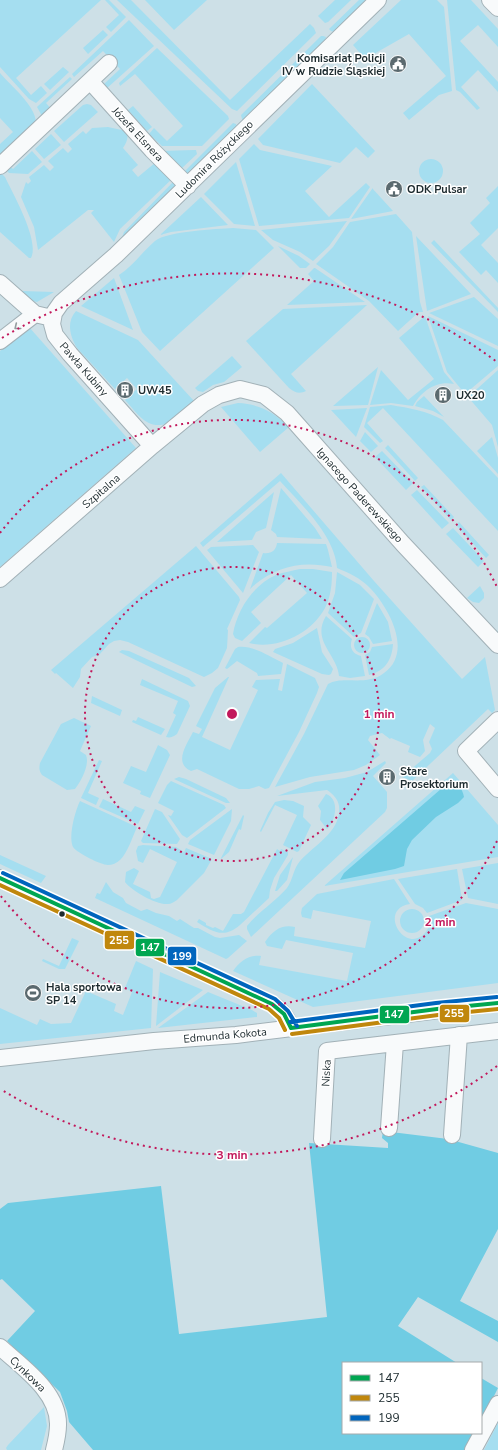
<svg xmlns="http://www.w3.org/2000/svg" width="498" height="1450" font-family="'Nunito Sans',sans-serif">
	<style>
		.green { fill: #a5def0 }
		.forest { fill: #70cce3 }
		.lines { fill: none; stroke-linecap: round; stroke-linejoin: round }
		.minor-casing { stroke: #a2b1b7; stroke-width: 18 }
		.minor { stroke: #f8fafb; stroke-width: 16 }
		.bus-1-casing { stroke: #fff; stroke-width: 7 }
		.bus-2-casing { stroke: #fff; stroke-width: 7 }
		.bus-3-casing { stroke: #fff; stroke-width: 7 }
		.bus-1 { stroke: #00a651; stroke-width: 4 }
		.bus-2 { stroke: #c0870c; stroke-width: 4 }
		.bus-3 { stroke: #0065bd; stroke-width: 4 }
		.oneway { stroke: #959d9f }
		.ring { fill: none; stroke: #c2185b; stroke-width: 2; stroke-dasharray: 2 4 }
		.bus-dot { fill: #1d2b2f; stroke: #fff; stroke-width: 1.5 }
		.labels { text-anchor: middle; stroke-width: 3; stroke-linejoin: round; paint-order: stroke }
		.poi-label { font-size: 11px; font-weight: bold; fill: #1d2b2f; stroke: #fff; text-anchor: start }
		.street-label { font-size: 11px; fill: #1d2b2f; stroke: #fff }
		.centre { fill: #c2185b; stroke: #fff; stroke-width: 2 }
		.ring-label { font-size: 12px; text-anchor: middle; font-weight: bold; fill: #c2185b; stroke: #fff; stroke-width: 3; stroke-linejoin: round; paint-order: stroke }
		.line-badge { stroke: #fff; stroke-width: 1.5 }
		.badge-label { font-size: 11px; text-anchor: middle; font-weight: bold; fill: #fff }
	</style>
	<rect width="100%" height="100%" fill="#cde0e7"/>
	<path class="green" d="M0 0H101L16 78 31 95 41 86 47 93 36 103 29 99 0 67Z
		M105 0H109L126 17 111 32 106 27 119 15Z
		M117 0H131L230 100 310 24 314 28 316 33 237 111 232 109Z
		M145 0H207L174 30Z
		M335 0H351L328 22 325 23 318 16Z
		M359 0H367L334 32 331 31 329 29Z
		M401 0H437L444 7 452 91 439 95 409 120 403 113 446 76 409 34 365 59 353 45Z
		M447 0H471L498 29V47L478 25 460 41 498 82V92L478 70 461 87 480 108 477 110 460 92 456 90Z
		M129 20 154 46 106 89 103 85 120 69 103 51 74 77 72 74Z
		M103 30 108 35 88 54 83 48Z
		M321 36H323L326 37 325 40 244 120 242 119 241 115Z
		M157 48 228 116 229 119 202 146H162L149 134 154 128 167 141 183 126 135 74 120 86 119 83Z
		M63 67 69 72 50 90 44 84Z
		M0 73C11 86 35 105 36 122L0 160V144L13 132 0 118Z
		M70 77 72 79 46 103 52 110 42 116 37 107 38 106Z
		M312 84 375 151 368 158 356 147 340 163 263 145 258 139Z
		M87 104 91 105 98 112 64 142 54 131 83 105Z
		M133 106 152 127 147 131 128 110Z
		M233 123 236 124 237 127 188 177 184 172Z
		M108 127 126 131C129 137 127 142 123 148L138 165 132 170 138 177 156 162 174 177 120 229 114 242 91 213 94 210H88L38 250 34 227 21 197 26 182 28 184 31 181 29 177 44 165 50 171 54 167 48 161 63 148 68 153 72 149 68 144 83 131 86 134 92 128Z
		M51 134 61 145 44 159 35 149Z
		M254 144 260 150 332 166 305 191 329 217 366 183 370 187 349 218 259 226 239 159Z
		M194 150H196L197 154 181 169 161 151Z
		M32 151 42 162 28 174 9 173 5 169 6 163 13 169Z
		M419 171a12 12 0 1 1 24 0a12 12 0 1 1-24 0Z
		M236 162 255 226 234 224 204 194Z
		M0 172 5 177C13 194 40 241 31 258H29L0 232Z
		M176 179 182 184 120 243 124 232Z
		M498 186V228L481 245 498 263V283L486 270 481 275 459 252 480 234 470 223 490 203 486 198Z
		M372 188 393 211 351 219 372 189Z
		M201 197 228 225 171 232 160 235Z
		M396 214 412 232 420 302 423 312H419L398 331 369 301 316 264 333 247 350 222Z
		M347 221 329 246 313 261 300 252 273 240 261 230Z
		M233 228 256 230 274 248 160 351 142 332 119 275C133 266 143 251 155 241 167 231 217 229 233 228Z
		M416 236 471 294 427 311Z
		M434 240 498 308V312L431 243Z
		M278 246 299 256 310 264 306 268H300Z
		M314 268H315L365 302 287 305 314 281 308 274Z
		M114 278 133 330 81 306Z
		M22 291 54 292 37 302 33 301Z
		M474 297 498 319V346L429 313Z
		M367 305 291 374 306 391C300 394 295 393 289 388L246 341 283 309Z
		M76 311 138 340 194 401 169 423C147 431 138 414 125 400L137 389 127 378 115 389 77 348C70 336 66 322 76 311Z
		M425 316 444 372 454 384C437 380 421 391 413 406L391 403 370 405 381 370 408 400 434 379 399 338Z
		M428 316 498 350V366L465 394 447 372Z
		M29 327 136 448 0 567V351Z
		M232 356 242 367 224 382 213 385 203 392 198 391 195 388Z
		M378 367 368 405 333 406Z
		M498 370V447L492 425 468 397Z
		M424 396 444 417 433 411 415 406 417 402Z
		M238 403C259 404 274 412 289 427L260 452 221 407Z
		M391 405C409 408 427 411 443 420L498 478V531L383 408 367 423 383 441 380 443 364 427 370 407Z
		M367 408 356 437 331 410Z
		M365 432 378 446 371 452 360 441Z
		M492 437 498 458V474L477 451Z
		M388 445 418 478 415 481 385 448Z
		M382 451 413 483 406 490 375 457Z
		M281 473 374 581 462 679 485 657 495 710 492 713 488 709 412 781 402 777 430 753 432 749 429 742 435 728 430 724 423 740 425 751 420 757 408 752 410 746 391 738 390 739 382 733 370 736 368 740 380 755 366 765 354 770 310 777 275 787 304 734 328 684C343 675 366 687 384 673 414 652 388 606 369 587 360 578 349 573 337 568 335 536 301 504 280 481L203 547 200 543Z
		M424 485 454 517 451 520 421 487Z
		M281 488 315 528 322 539 277 537 276 534 271 530Z
		M417 490 449 523 442 529 411 495Z
		M274 492 266 528 256 532 252 540 217 542Z
		M459 522 489 555 486 558 456 525Z
		M453 528 484 561 478 567 446 534Z
		M277 543 326 544 328 550 332 567C301 560 273 567 250 589L263 553C271 554 276 551 277 543Z
		M253 545 259 552 243 593 207 550 211 547Z
		M196 546 239 597 240 600 227 629 228 630 227 648 218 668 212 673 204 677 128 642 120 640 114 641 109 644 99 655 92 657 81 669 80 677 73 688 56 673 55 674 51 670Z
		M300 569H313L332 572C332 584 331 596 325 608 311 634 277 650 249 643L265 627 267 628 307 593 291 575 251 612 261 623 242 641 235 638 233 634C237 610 253 585 276 575 284 572 292 571 300 569Z
		M337 572 360 585 374 599 361 633 354 637 328 613 335 593Z
		M480 586 484 593V598L479 603 473 602 467 598Z
		M377 603 388 622 392 641 373 644 369 637 365 634Z
		M326 616 352 639C349 647 352 654 361 656L365 676 350 678 339 676C337 654 311 641 326 616Z
		M317 628 322 652 333 669 331 674 329 675 322 674 273 652 275 649 293 643Z
		M354 645a8 8 0 1 1 16 0a8 8 0 1 1-16 0Z
		M393 644C392 660 385 671 369 675L365 655 370 652 372 647Z
		M238 647C253 645 270 657 283 663L281 674 258 676 257 673 237 661 227 669 225 668 235 649Z
		M122 650 129 651 189 678 196 686 192 687 119 652Z
		M287 664 315 678 319 687 317 693 299 732 269 788 265 789 259 786 249 789H239L197 769 191 771C173 763 187 744 193 732L199 734 202 729 196 726 215 688 228 677H229L202 737 230 750 258 690 252 687 256 680 280 679 278 690 282 691Z
		M142 679 188 701 190 706 177 734C173 737 170 738 166 737L176 715 173 713 178 701 140 685Z
		M92 696 122 710 120 716 91 703Z
		M138 717 165 729 161 735 132 722 133 720 136 721Z
		M74 718 91 726 80 751 86 755C90 765 81 781 75 789L67 790 42 775C39 771 39 768 40 763L61 724Z
		M158 745 167 750 170 755 150 798 140 794 141 791 123 783 131 766 146 772Z
		M99 760 102 761 88 793 99 798 96 805 81 798Z
		M385 761 386 763 373 776 387 792V808L385 812 251 937 247 929V926C258 912 275 902 287 888 293 880 293 869 300 861 314 845 342 831 339 806 338 799 333 794 327 790L277 796 315 782 345 778 367 772Z
		M453 773 498 825V857L324 886Z
		M179 777 186 779 226 798 230 803H226L174 779Z
		M171 781 224 805 226 808 187 838 182 835 168 815 171 816 174 811 158 803 167 785Z
		M326 794C340 799 336 820 327 829L320 820 321 811 318 806Z
		M103 799 131 812 135 806 145 810 138 824 99 807Z
		M284 800 293 801 304 806 303 817 311 825 299 851 297 852 283 845 297 815 275 805 261 832 260 831 268 813 275 802Z
		M80 801 137 827C133 836 127 854 120 860 117 863 112 865 108 865 101 865 77 853 73 847 68 837 75 811 80 801Z
		M155 809 162 812 180 839 177 844 143 843 141 841Z
		M232 809 231 821 214 855 188 844 190 840Z
		M243 815 244 816 241 830 239 829 229 852 221 859V858Z
		M143 845 176 847 184 852 186 848 212 859 204 873 177 900C174 902 171 904 168 904 156 905 132 891 125 882L126 872 134 868 139 871 133 884 150 892 151 898 154 899 160 897 177 862 150 849 143 863 138 861 136 851 138 846Z
		M277 849 280 851 281 849 288 852V855L274 878 270 890 269 898 240 925C224 939 213 932 197 922L199 919 206 923V925L213 928 215 927 223 931 233 914H241L244 912Z
		M0 855 46 876 41 883 0 864Z
		M293 857 287 880 277 891H275L280 875Z
		M498 863V904L468 898 462 869Z
		M457 869 462 900 427 913 423 908 415 904 398 879Z
		M394 879 410 904C377 909 405 955 425 933 429 928 431 923 429 916L466 903 498 909V983L313 1007 233 971C239 962 249 954 261 956L259 965 347 981 353 953 286 940 282 949 267 946 265 942C273 930 282 924 295 927L294 936 365 948 371 921 313 910 311 919 302 917 301 913 302 908 317 894Z
		M106 882 113 892 123 898 126 903 141 911 147 909 156 913 169 916 177 921 180 919 194 928H198L215 937 220 938 239 935 247 941 228 958 226 959 95 898 97 893 100 894Z
		M400 921a12 12 0 1 1 24 0a12 12 0 1 1-24 0Z
		M72 938 79 941 65 969H59L42 961 43 959 59 966Z
		M136 961 153 969 151 1028 0 1044V1008L37 1025 40 1019 51 1024 71 1023 86 991 116 1004 114 1011 123 1015 132 992 125 988Z
		M160 972 203 990 156 1026Z
		M208 992 252 1010 257 1013V1017L158 1028Z
		M44 1407 47 1426 41 1450H7L6 1448 8 1445Z
		M498 1423V1450H484Z"/>
	<path class="forest" d="M449 782C458 784 462 787 464 797L458 803 436 817 412 840 407 849 404 866 395 869 340 880 344 873Z
		M383 1131 448 1139 498 1153V1229L460 1301 498 1321V1342L418 1297 398 1326 457 1363H343V1433H475L466 1450H93L69 1422 67 1411 60 1392 7 1341 35 1311 2 1279 0 1280V1209L8 1203 161 1186 179 1334 327 1317 309 1143 388 1148V1143L382 1138Z
		M481 1378 498 1388 481 1422Z"/>
	<g class="lines">
		<g class="minor-casing">
			<path id="minor" d="M490 0 498 8
				M90 81 152 150 188 186
				M0 166 109 63
				M0 283 35 314 52 318
				M0 341 35 314
				M152 446 70 354 55 335 52 324 54 313 61 303 116 255 378 0
				M0 579 152 446 203 404 219 395 240 389 264 395 287 413 403 544 498 645
				M498 720 466 751 498 789
				M0 878 272 1004C282 1011 287 1017 291 1028
				M0 1058 154 1041 236 1035 498 1003
				M389 1128 395 1043
				M452 1135 459 1035
				M322 1139 327 1051 498 1031
				M0 1347C22 1367 59 1392 58 1425 58 1434 56 1442 54 1450
				M473 1450 498 1404"/>
		</g>
		<use href="#minor" class="minor"/>
		<g class="bus-1-casing">
			<path id="bus-1" d="M0 878 272 1004 284 1014 291 1028
				M291 1028 437 1009 498 1003"/>
		</g>
		<g class="bus-2-casing">
			<path id="bus-2" d="M0 885 269 1009 279 1018 285 1030
				M292 1034 438 1015 498 1009"/>
		</g>
		<g class="bus-3-casing">
			<path id="bus-3" d="M3 873 275 999 288 1011 297 1026
				M290 1022 436 1003 497 997"/>
		</g>
		<use href="#bus-1" class="bus-1"/>
		<use href="#bus-2" class="bus-2"/>
		<use href="#bus-3" class="bus-3"/>
	</g>
	<defs><path id="oneway-chevron" d="M-2-3.5L2.5 0L-2 3.5" fill="none" stroke-width="1.6" stroke-linecap="round" stroke-linejoin="round"/></defs>
	<use class="oneway" href="#oneway-chevron" transform="translate(17 327) rotate(141)"/>
	<g class="ring">
		<circle cx="232" cy="714" r="147"/>
		<path d="M497 841A294 294 0 0 1 0 895M0 533A294 294 0 0 1 497 587"/>
		<path d="M497 1066A441 441 0 0 1 2 1090M2 338A441 441 0 0 1 497 362"/>
	</g>
	<defs>
		<g id="civic-disc" transform="scale(0.9)"><circle r="9.5" fill="#5b6a6f" stroke="#fff"/><path d="M-.6-6.5H3V-4.5H.6V-3L4-1V1h2V6H-6V1h2V-1L-.6-3ZM-1.2 2.5V6h2.4V2.5Z" fill="#fff"/></g>
		<g id="building-disc" transform="scale(0.9)"><circle r="9.5" fill="#5b6a6f" stroke="#fff"/><path d="M-4-6H4V6H1V3H-1V6H-4ZM-2.5-4.3h1.7v1.8h-1.7ZM.8-4.3h1.7v1.8H.8ZM-2.5-1h1.7V.8h-1.7ZM.8-1h1.7V.8H.8Z" fill="#fff"/></g>
		<g id="stadium-disc" transform="scale(0.9)"><circle r="9.5" fill="#5b6a6f" stroke="#fff"/><path d="M0-5a6.5 5 0 1 0 0 10a6.5 5 0 1 0 0-10ZM-3.5-1.8h7v3.6h-7Z" fill="#fff"/></g>
	</defs>
	<g fill-rule="evenodd">
		<use href="#civic-disc" x="398" y="64"/>
		<use href="#civic-disc" x="394" y="189"/>
		<use href="#building-disc" x="125" y="390"/>
		<use href="#building-disc" x="443" y="395"/>
		<use href="#building-disc" x="387" y="777"/>
		<use href="#stadium-disc" x="33" y="993"/>
	</g>
	<circle class="bus-dot" cx="62" cy="914" r="3.5"/>
	<g class="labels">
		<g class="poi-label">
			<text x="385" y="62" text-anchor="end">Komisariat Policji<tspan x="385" dy="13">IV w Rudzie Śląskiej</tspan></text>
			<text x="407" y="193">ODK Pulsar</text>
			<text x="138" y="394">UW45</text>
			<text x="456" y="399">UX20</text>
			<text x="400" y="775">Stare<tspan x="400" dy="13">Prosektorium</tspan></text>
			<text x="46" y="991">Hala sportowa<tspan x="46" dy="13">SP 14</tspan></text>
		</g>
		<g class="street-label">
			<text transform="translate(138 134) rotate(47)" y="4">Józefa Elsnera</text>
			<text transform="translate(214 159) rotate(-45)" y="4">Ludomira Różyckiego</text>
			<text transform="translate(84 369) rotate(49)" y="4">Pawła Kubiny</text>
			<text transform="translate(101 491) rotate(-41)" y="4">Szpitalna</text>
			<text transform="translate(360 495) rotate(48)" y="4">Ignacego Paderewskiego</text>
			<text transform="translate(225 1035) rotate(-5)" y="4">Edmunda Kokota</text>
			<text transform="translate(326 1073) rotate(-87)" y="4">Niska</text>
			<text transform="translate(28 1374) rotate(44)" y="4">Cynkowa</text>
		</g>
	</g>
	<circle cx="232" cy="714" r="6" class="centre"/>
	<g class="ring-label">
		<text x="379" y="718">1 min</text>
		<text x="440" y="926">2 min</text>
		<text x="232" y="1159">3 min</text>
	</g>
	<g class="line-badge">
		<rect x="104" y="930" width="31" height="20" rx="4" fill="#c0870c"/>
		<rect x="135" y="938" width="30" height="19" rx="4" fill="#00a651"/>
		<rect x="167" y="946" width="30" height="20" rx="4" fill="#0065bd"/>
		<rect x="439" y="1004" width="31" height="19" rx="4" fill="#c0870c"/>
		<rect x="379" y="1005" width="31" height="19" rx="4" fill="#00a651"/>
	</g>
	<g class="badge-label">
		<text x="119" y="944">255</text>
		<text x="150" y="951">147</text>
		<text x="182" y="960">199</text>
		<text x="454" y="1017">255</text>
		<text x="394" y="1018">147</text>
	</g>
	<rect x="342" y="1362" width="140" height="72" fill="#ffffff" stroke="#a5aaac"/>
	<rect x="350" y="1375" width="20" height="6" fill="#00a651" stroke="#a5aaac"/>
	<text x="378" y="1382" font-size="12" fill="#1d2b2f">147</text>
	<rect x="350" y="1395" width="20" height="6" fill="#c0870c" stroke="#a5aaac"/>
	<text x="378" y="1402" font-size="12" fill="#1d2b2f">255</text>
	<rect x="350" y="1415" width="20" height="6" fill="#0065bd" stroke="#a5aaac"/>
	<text x="378" y="1422" font-size="12" fill="#1d2b2f">199</text>
</svg>
